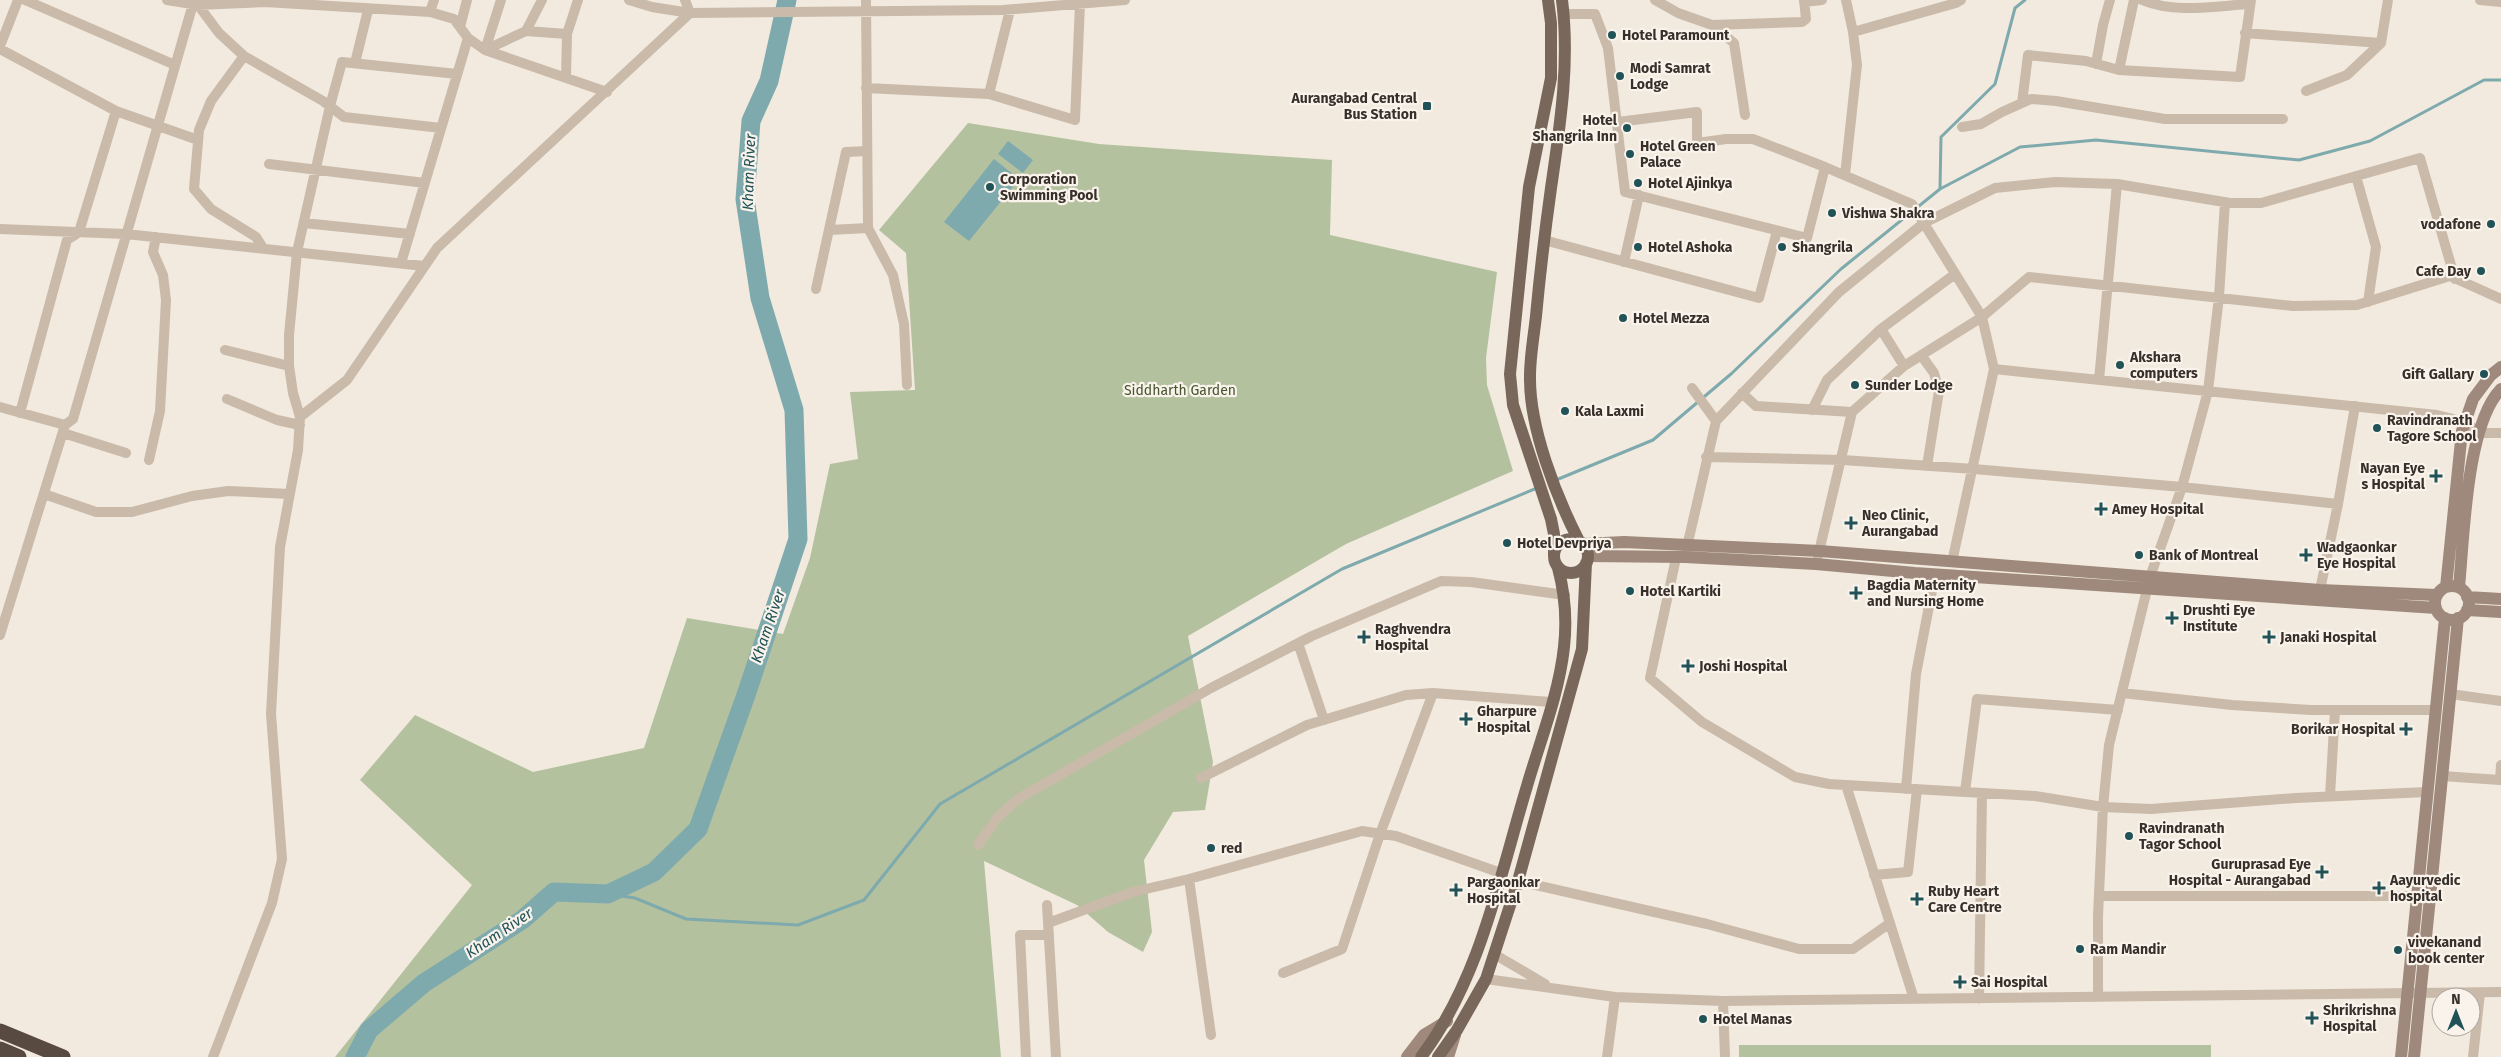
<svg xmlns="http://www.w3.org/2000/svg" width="2501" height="1057" font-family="'Fira Sans',sans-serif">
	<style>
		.green { fill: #b4c19f }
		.water { fill: #7eaaae }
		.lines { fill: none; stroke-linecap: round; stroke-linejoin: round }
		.stream { stroke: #7eaaae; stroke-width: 3 }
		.river { stroke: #7eaaae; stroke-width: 19 }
		.street { stroke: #cabaaa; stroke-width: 10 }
		.secondary { stroke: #9e897c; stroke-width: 12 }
		.primary { stroke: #79675b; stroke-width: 12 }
		.highway { stroke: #584941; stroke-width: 15 }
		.poi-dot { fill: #205258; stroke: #f9f3eb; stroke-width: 2 }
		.labels { text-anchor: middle; stroke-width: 4.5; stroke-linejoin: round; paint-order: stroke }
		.poi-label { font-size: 14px; font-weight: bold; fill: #382f2a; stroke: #f9f3eb; text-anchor: start }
		.park-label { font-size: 14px; fill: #45552e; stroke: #f9f3eb }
		.water-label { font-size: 15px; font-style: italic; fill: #205258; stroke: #f9f3eb }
	</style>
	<rect width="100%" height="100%" fill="#f2eade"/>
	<path class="green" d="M968 123 1099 144 1332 160 1330 235 1497 272 1486 358 1487 385 1513 471 1346 544 1188 636 1213 762 1205 810 1173 812 1144 860 1152 932 1143 952 1108 932 1077 905 984 861 1001 1057H335L472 885 360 780 415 715 533 772 644 748 687 618 783 634 810 558 830 464 858 459 850 392 915 390 906 253 879 230Z
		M1739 1045H2211V1057H1739Z"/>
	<path class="water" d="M1008 141 1033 160 1023 173 998 154Z
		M994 159 1019 179 969 241 944 222Z"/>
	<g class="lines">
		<path class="stream" d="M1940 189 2020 147 2096 140 2299 160 2370 141 2484 80H2501
			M1556 480 1653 440 1731 374 1841 269 1940 189 1941 137 1995 84 2015 8 2025 0
			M608 894 635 898 686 919 798 925 864 900 940 804 1342 569 1537 488"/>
		<path class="river" d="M355 1057 369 1030 424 983 522 920 554 892 608 894 654 872 698 829 746 695 798 539 794 410 760 298 745 199 751 121 769 81 787 0"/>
		<path class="street" d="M25 0 175 65
			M167 0 198 5 265 2 430 12 454 19 468 38 485 50 607 92
			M629 0 652 7 690 13
			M685 0 690 13
			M866 0 868 228 893 275 904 324 907 385
			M1655 0 1678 13 1712 25 1734 43 1745 115
			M2142 0C2175 14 2216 6 2250 4
			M2480 0 2501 2
			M1804 2 1822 0
			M198 5 219 33 244 56 323 101 344 117 441 128
			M430 12 434 0
			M1564 14H1595L1608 48 1625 192 1807 238 1825 167 1912 204 1982 317 1994 369 1952 562
			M1712 25 1802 22 1806 19 1804 0
			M460 27 467 0
			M526 31 567 34
			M1853 32 1956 3 1961 0
			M2245 33 2381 43
			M0 46 18 0
			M0 49 116 111 198 140
			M485 50 526 31 542 0
			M485 50 501 0
			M244 56 211 101 199 130 194 189 211 209 256 237 263 248
			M355 63 368 10
			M2096 64 2103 25 2110 0
			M2119 70 2134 0
			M566 78 567 34 578 0
			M866 88 989 94 1010 10
			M2306 91 2347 75 2381 43 2388 0
			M989 94 1075 120 1080 4
			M2022 103 2028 55 2086 61 2119 70 2240 77 2251 0
			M1618 122 1697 112V143L1726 139H1753L1825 167
			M1962 127 1981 124 2002 112 2031 99 2056 101 2165 119H2283
			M269 164 425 183
			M1845 175 1857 65 1853 32 1846 0
			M2356 176 2376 247 2368 302
			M304 223 410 234
			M0 229 126 234 424 266
			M829 230 868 228
			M1544 240 1759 298 1777 231
			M1624 262 1639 195
			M401 263 468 38
			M816 289 846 152 867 151
			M1881 329 1904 366
			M225 350 289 366
			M1921 355 1934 373 1939 391 1927 466
			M1994 369 2437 415 2466 422 2478 433H2501
			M2099 380 2117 184
			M1692 388 1716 421
			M1742 393 1756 406 1852 412
			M227 399 277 420 300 425
			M0 407 65 425 0 635
			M1812 410 1827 380 1881 329 1955 274
			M20 413 67 240 79 232 116 111
			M300 417 347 380 437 248 690 13 1003 10 1125 0
			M65 425 73 419 193 4
			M63 433 126 453
			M1706 457 1843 460 1974 469 2182 487 2338 504
			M149 460 160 411 166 300 163 275 153 252 156 237
			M44 494 96 512H132L192 496 228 491 290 494
			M1686 551 1716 421 1839 292 1924 223 1995 188 2055 182 2117 184 2230 203H2261L2420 158 2455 279
			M1818 556 1852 412 1904 366 1982 317 2029 277 2293 306 2357 305 2450 276 2501 299
			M1676 558 1650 678 1702 722 1795 777 1829 784 2035 796 2103 807 2151 809 2296 798 2427 792
			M2320 590 2338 504 2355 406
			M1298 643 1324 720
			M2122 693 2232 705 2311 710H2435
			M2450 694 2501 701
			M2442 776 2500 780 2501 765
			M1201 778 1307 725 1406 695 1433 693 1551 702
			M1846 785 1914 999
			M1906 789 1916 674 1935 575
			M1965 792 1977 699 2118 710
			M2330 796 2335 710
			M978 845 998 817 1018 799 1211 688 1312 636 1441 581 1471 582 1565 595
			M1874 875 1908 872 1917 789
			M1189 879 1211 1035
			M1518 881 1707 924 1799 949H1853L1890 923
			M2099 896H2416
			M1047 905 1056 1057
			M1048 923 1133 892 1189 879 1362 831 1396 836 1501 873
			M1494 954 1545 984
			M1283 973 1342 949 1380 834 1433 693
			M1486 979 1615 997 1723 1001 2501 992
			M2098 997V916L2103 807 2109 745 2150 577 2182 487 2208 391 2219 297 2225 202
			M1979 999 1982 793
			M1723 1001 1725 1057
			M213 1057 272 903 282 859 271 714 280 547 298 450 300 417 293 393 289 366V335L297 252 330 106 342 62 457 74
			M1026 1057 1020 935H1049
			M1607 1057 1615 997
			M2473 1057 2480 993"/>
		<path class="secondary" d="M1583 544 1624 542 1820 551 2320 590 2436 595
			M1588 556 1685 557 1816 564 1915 573 2436 608
			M2435 603a17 17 0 1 1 34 0a17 17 0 1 1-34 0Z
			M2446 587 2462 431 2473 399 2491 375 2501 367
			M2459 587C2464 537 2466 425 2501 389
			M2467 597 2501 599
			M2467 610 2501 612
			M1407 1057 1424 1035 1447 1021
			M1448 1057 1455 1035
			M2401 1057 2445 618
			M2414 1057 2458 618"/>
		<path class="primary" d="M1548 0 1551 23V78L1529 187 1510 374 1513 405 1551 519 1554 534V555
			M1562 0C1570 63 1560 126 1551 188 1545 231 1540 273 1536 316 1534 335 1530 356 1530 376 1529 427 1556 496 1579 541
			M1554 556a17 17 0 1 1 34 0a17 17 0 1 1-34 0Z
			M1421 1057C1480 979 1499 879 1527 786 1540 741 1559 694 1564 647 1567 620 1565 594 1558 568
			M1438 1057 1457 1030 1486 979 1518 881 1582 649 1586 563"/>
		<path class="highway" d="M0 1031 63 1057
			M0 1049 19 1057"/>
	</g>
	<g class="poi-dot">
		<circle cx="1612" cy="35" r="5"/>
		<circle cx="1620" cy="76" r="5"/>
		<rect x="1422" y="101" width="10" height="10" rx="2.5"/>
		<circle cx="1627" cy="128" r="5"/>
		<circle cx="1630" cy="154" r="5"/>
		<circle cx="1638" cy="183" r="5"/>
		<circle cx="990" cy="187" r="5"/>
		<circle cx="1832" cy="213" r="5"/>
		<circle cx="2491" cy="224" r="5"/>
		<circle cx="1638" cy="247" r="5"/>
		<circle cx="1782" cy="247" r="5"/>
		<circle cx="2481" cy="271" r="5"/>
		<circle cx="1623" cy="318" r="5"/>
		<circle cx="2120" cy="365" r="5"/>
		<circle cx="2484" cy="374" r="5"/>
		<circle cx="1855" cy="385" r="5"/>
		<circle cx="1565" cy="411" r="5"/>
		<circle cx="2377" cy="428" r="5"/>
		<path d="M2433.5 468.5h5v5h5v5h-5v5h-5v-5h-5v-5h5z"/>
		<path d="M2098.5 501.5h5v5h5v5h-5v5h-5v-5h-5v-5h5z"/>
		<path d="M1848.5 515.5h5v5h5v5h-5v5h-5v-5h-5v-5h5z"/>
		<circle cx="1507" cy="543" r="5"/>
		<circle cx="2139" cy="555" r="5"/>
		<path d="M2303.5 547.5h5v5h5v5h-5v5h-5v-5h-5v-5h5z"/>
		<circle cx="1630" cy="591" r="5"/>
		<path d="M1853.5 585.5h5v5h5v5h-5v5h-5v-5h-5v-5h5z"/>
		<path d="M2169.5 610.5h5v5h5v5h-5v5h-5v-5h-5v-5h5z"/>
		<path d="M1361.5 629.5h5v5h5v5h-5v5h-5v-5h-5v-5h5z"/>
		<path d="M2266.5 629.5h5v5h5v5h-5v5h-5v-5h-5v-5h5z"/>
		<path d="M1685.5 658.5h5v5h5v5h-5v5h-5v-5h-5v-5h5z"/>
		<path d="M1463.5 711.5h5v5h5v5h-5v5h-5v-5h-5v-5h5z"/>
		<path d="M2403.5 721.5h5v5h5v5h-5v5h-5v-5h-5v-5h5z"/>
		<circle cx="2129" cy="836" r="5"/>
		<circle cx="1211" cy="848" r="5"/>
		<path d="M2319.5 864.5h5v5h5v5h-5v5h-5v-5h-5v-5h5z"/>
		<path d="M2376.5 880.5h5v5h5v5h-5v5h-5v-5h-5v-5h5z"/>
		<path d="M1453.5 882.5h5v5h5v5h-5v5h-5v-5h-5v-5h5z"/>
		<path d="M1914.5 891.5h5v5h5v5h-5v5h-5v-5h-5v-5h5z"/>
		<circle cx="2080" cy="949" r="5"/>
		<circle cx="2398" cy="950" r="5"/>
		<path d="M1957.5 974.5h5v5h5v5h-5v5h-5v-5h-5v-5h5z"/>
		<path d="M2309.5 1010.5h5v5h5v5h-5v5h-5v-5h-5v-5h5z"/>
		<circle cx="1703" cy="1019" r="5"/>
	</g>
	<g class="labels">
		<g class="poi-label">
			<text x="1622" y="40">Hotel Paramount</text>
			<text x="1630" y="73">Modi Samrat<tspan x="1630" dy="16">Lodge</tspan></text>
			<text x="1417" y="103" text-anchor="end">Aurangabad Central<tspan x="1417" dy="16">Bus Station</tspan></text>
			<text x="1617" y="125" text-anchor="end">Hotel<tspan x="1617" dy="16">Shangrila Inn</tspan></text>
			<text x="1640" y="151">Hotel Green<tspan x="1640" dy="16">Palace</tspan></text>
			<text x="1000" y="184">Corporation<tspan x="1000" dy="16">Swimming Pool</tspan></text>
			<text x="1648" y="188">Hotel Ajinkya</text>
			<text x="1842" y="218">Vishwa Shakra</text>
			<text x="2481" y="229" text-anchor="end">vodafone</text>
			<text x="1648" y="252">Hotel Ashoka</text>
			<text x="1792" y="252">Shangrila</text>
			<text x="2471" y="276" text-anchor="end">Cafe Day</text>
			<text x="1633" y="323">Hotel Mezza</text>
			<text x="2130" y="362">Akshara<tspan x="2130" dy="16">computers</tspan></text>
			<text x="2474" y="379" text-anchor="end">Gift Gallary</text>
			<text x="1865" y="390">Sunder Lodge</text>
			<text x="1575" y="416">Kala Laxmi</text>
			<text x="2387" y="425">Ravindranath<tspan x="2387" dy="16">Tagore School</tspan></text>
			<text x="2425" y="473" text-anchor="end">Nayan Eye<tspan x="2425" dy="16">s Hospital</tspan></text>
			<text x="2112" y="514">Amey Hospital</text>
			<text x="1862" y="520">Neo Clinic,<tspan x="1862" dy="16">Aurangabad</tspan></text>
			<text x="1517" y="548">Hotel Devpriya</text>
			<text x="2317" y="552">Wadgaonkar<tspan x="2317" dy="16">Eye Hospital</tspan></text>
			<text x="2149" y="560">Bank of Montreal</text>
			<text x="1867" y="590">Bagdia Maternity<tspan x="1867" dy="16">and Nursing Home</tspan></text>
			<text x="1640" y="596">Hotel Kartiki</text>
			<text x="2183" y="615">Drushti Eye<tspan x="2183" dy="16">Institute</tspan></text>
			<text x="1375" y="634">Raghvendra<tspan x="1375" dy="16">Hospital</tspan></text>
			<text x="2280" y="642">Janaki Hospital</text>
			<text x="1699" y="671">Joshi Hospital</text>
			<text x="1477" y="716">Gharpure<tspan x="1477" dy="16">Hospital</tspan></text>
			<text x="2395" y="734" text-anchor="end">Borikar Hospital</text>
			<text x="2139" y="833">Ravindranath<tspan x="2139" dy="16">Tagor School</tspan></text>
			<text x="1221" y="853">red</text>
			<text x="2311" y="869" text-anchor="end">Guruprasad Eye<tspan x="2311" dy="16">Hospital - Aurangabad</tspan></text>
			<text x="2390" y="885">Aayurvedic<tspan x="2390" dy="16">hospital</tspan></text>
			<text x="1467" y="887">Pargaonkar<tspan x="1467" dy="16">Hospital</tspan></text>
			<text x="1928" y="896">Ruby Heart<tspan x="1928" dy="16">Care Centre</tspan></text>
			<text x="2408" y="947">vivekanand<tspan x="2408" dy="16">book center</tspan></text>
			<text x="2090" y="954">Ram Mandir</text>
			<text x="1971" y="987">Sai Hospital</text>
			<text x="2323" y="1015">Shrikrishna<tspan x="2323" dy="16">Hospital</tspan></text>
			<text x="1713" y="1024">Hotel Manas</text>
		</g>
		<g class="park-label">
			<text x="1180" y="395">Siddharth Garden</text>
		</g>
		<g class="water-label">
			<text transform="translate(749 172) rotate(-88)" y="5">Kham River</text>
			<text transform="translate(768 626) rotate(-71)" y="5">Kham River</text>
			<text transform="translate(499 933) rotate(-34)" y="5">Kham River</text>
		</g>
	</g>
	<g transform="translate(2456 1012)"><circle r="24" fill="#f9f3eb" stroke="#aca59e"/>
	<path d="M0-4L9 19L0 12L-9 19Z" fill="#205258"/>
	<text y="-8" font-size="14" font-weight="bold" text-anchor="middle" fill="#382f2a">N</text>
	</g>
</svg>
